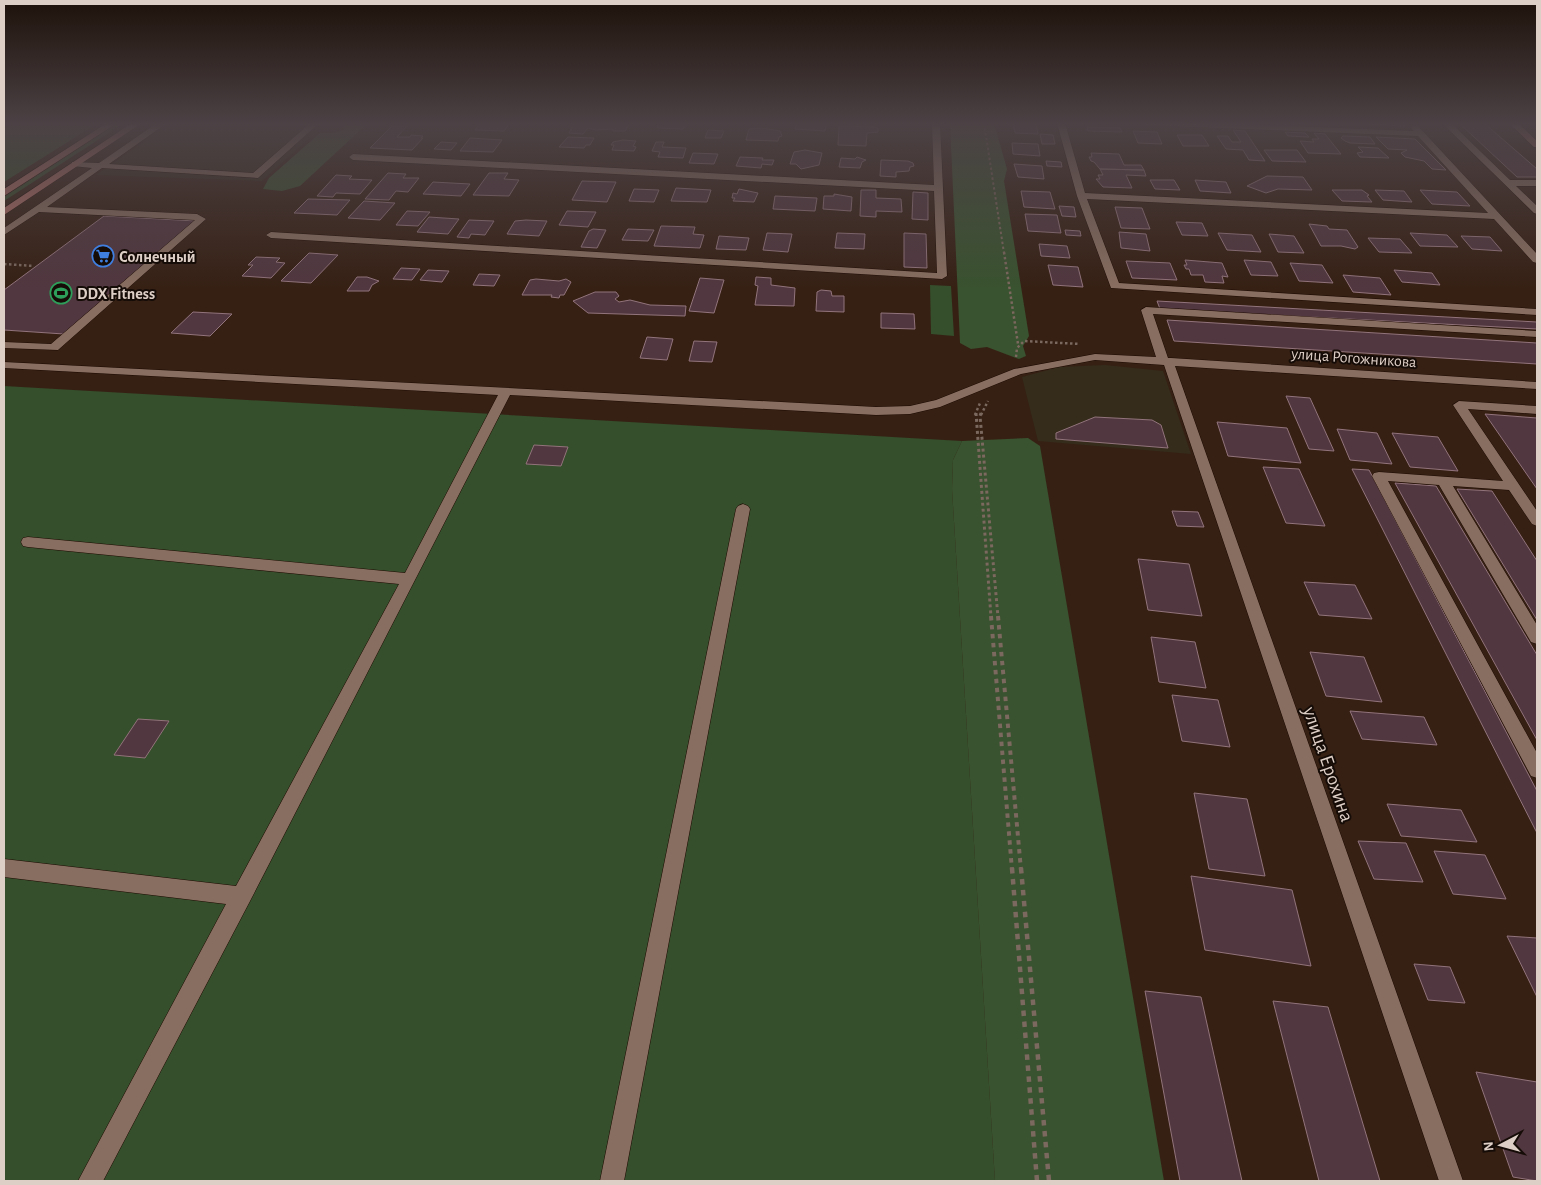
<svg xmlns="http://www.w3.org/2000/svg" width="1541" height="1185" font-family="'Alegreya Sans',sans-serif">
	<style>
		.commercial { fill: #352c1c }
		.green { fill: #354e2b }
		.forest { fill: #39522f }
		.building { fill: #51373f; stroke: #92747c }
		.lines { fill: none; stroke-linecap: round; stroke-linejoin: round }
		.minor-casing { stroke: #1c0901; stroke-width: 1 }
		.major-casing { stroke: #1c0901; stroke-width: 1 }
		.path-far4 { stroke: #7b685e; stroke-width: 2; stroke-dasharray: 2.5 2.5; stroke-linecap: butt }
		.path-far3 { stroke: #7b685e; stroke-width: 2.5; stroke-dasharray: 2.5 2.5; stroke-linecap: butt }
		.path-far2 { stroke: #7b685e; stroke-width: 3; stroke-dasharray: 3 3; stroke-linecap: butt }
		.path-far1 { stroke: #7b685e; stroke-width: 4; stroke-dasharray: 4.5 4.5; stroke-linecap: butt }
		.path { stroke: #7b685e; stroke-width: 4.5; stroke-dasharray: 5.5 5.5; stroke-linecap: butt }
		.minor { fill: #886e60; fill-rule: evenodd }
		.major { fill: #b06f67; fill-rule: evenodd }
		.labels { text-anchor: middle; stroke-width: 4; stroke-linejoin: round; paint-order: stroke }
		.far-poi-label { font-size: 16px; font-weight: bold; fill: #ddcec6; stroke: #160c07; text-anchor: start }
		.far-street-label { font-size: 16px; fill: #ddcec6; stroke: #160c07 }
		.street-label { font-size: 20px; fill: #ddcec6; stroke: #160c07 }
	</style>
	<rect width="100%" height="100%" fill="#362014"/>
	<path class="commercial" d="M171 123H326L262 181 96 175Z
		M1105 365 1163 371 1191 454 1038 441 1022 377 1059 367Z"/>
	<path class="green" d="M4 123H98L4 182Z
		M118 123H124L4 201V197Z
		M930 285 951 286 954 336 931 334Z
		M4 386 962 441 953 460 952 489 995 1181H4Z"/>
	<path class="forest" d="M343 123H368L300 186 282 191 263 189 269 178 320 133H333L344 130Z
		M950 123H994L1007 169 1004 181 1029 336 1023 346 1026 356 1019 359 987 347 971 349 960 343Z
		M1028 438 1040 446 1164 1181H995L952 489 953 460 962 441Z"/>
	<path class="building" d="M480 123H506L509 124 504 131 475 130Z
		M574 123H630L625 131H613V129L596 130 588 128 583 134 569 133Z
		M659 123H686L683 129 657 128Z
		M797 123H827L825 131 795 129Z
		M1013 123 1036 124 1038 134 1015 133Z
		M1367 123H1403L1405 126 1368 124Z
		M1459 123H1484L1537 169V177H1517Z
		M392 126H407L397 137H410L411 135 423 136 421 138H423L412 150 370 148Z
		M839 126 873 127 878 128V132L867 133 866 146 838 145Z
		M1087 127 1120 128 1122 132 1088 131Z
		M762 128 780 131 782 136 779 137 778 141 746 140 749 129Z
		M708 130 724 131 721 138H705Z
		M1233 130 1245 131 1265 161 1249 160 1243 150 1226 149 1217 136H1228L1232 142H1241Z
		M1133 131 1157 132 1162 144 1138 143Z
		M1285 132 1305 133 1309 137 1288 136Z
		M1314 133 1325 134 1341 154 1308 153 1300 141 1314 142 1312 139H1319Z
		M1040 134 1053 135 1055 144H1042Z
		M1177 135H1202L1209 146H1183Z
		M1343 136 1370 137 1375 144 1350 143 1345 141 1341 138Z
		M568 137 594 138 590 145H586L584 148 559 147Z
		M1376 137 1415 139 1446 170 1432 169 1424 161 1405 157 1401 153 1407 150 1388 149Z
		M470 138 502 140 493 152 460 151Z
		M623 140 636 141 633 146 636 147 634 151 612 150 614 145H611L613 142Z
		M441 142 457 143 451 150 434 149Z
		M656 142H664L662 147 686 148 683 158 658 157 660 152 652 151Z
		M1012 143 1038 144 1040 156 1013 154Z
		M1358 147 1378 148 1389 158 1360 157 1357 153 1363 152Z
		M805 150 822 153 819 165 801 169 796 164H790L794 152Z
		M1264 150H1297L1306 162 1272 161Z
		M693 153 718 154 714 164 689 163Z
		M1091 153 1119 154 1124 165H1141L1144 170 1100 169 1094 162 1091 161 1089 157H1092Z
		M740 157 763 158 762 160H774L772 165 762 164 761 168 736 166Z
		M857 157 866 160 862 162 860 168 839 167 841 158 855 159Z
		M881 160 908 161 913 163 914 166 910 167 909 171 896 172V177L880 176Z
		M1046 161 1061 162 1062 167 1047 166Z
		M1014 164 1042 166 1044 179 1018 177Z
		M1100 169 1144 170 1146 176 1126 175 1132 188 1103 187 1096 179H1100L1098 175H1103Z
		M388 173 406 174 403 178H419L408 192 396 191 389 200 365 199Z
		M489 173H508L504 179 519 180 509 196 473 195Z
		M336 175 352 176 349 179 372 180 360 194 336 193 333 197 317 196Z
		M1267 176 1303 177 1312 190 1278 189 1266 193 1247 186Z
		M1150 180H1174L1180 190 1155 189Z
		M1195 180 1226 182 1231 193 1200 191Z
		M582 181 616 182 607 202 572 200Z
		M433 182 470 184 461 196 423 194Z
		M676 188 711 190 707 202 671 201Z
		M634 189 659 190 654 202 629 201Z
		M739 189 758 193 754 202 733 201 735 198H732L733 193 737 194Z
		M861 190H876V198L901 199 902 212 876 211V217L860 216Z
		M1332 190H1362L1369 195 1367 196 1372 202 1342 201Z
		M1375 190 1404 191 1412 202 1383 200Z
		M1420 190 1457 192 1470 206 1432 204Z
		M1021 191 1050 192 1055 209 1024 207Z
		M913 192 928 193V220L912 219Z
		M834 194 852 197 851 211 823 209 824 196H834Z
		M775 196 817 198 815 211 773 209Z
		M308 199 350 200 337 215 294 213Z
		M364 201 395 203 380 220 348 218Z
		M1059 206 1074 207 1076 217 1062 216Z
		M1115 207 1142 208 1150 229 1121 228Z
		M407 211 430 212 418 226 396 225Z
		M567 211 596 212 588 227 559 225Z
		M1025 214 1057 215 1061 233 1028 231Z
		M104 216 197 221 64 334 4 330V290Z
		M429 217 459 219 448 234 417 232Z
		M469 220 494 221 485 235 471 234 469 238 457 237Z
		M526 220 547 221 539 236 507 234 515 221Z
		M1176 222 1202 223 1208 236 1182 235Z
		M1309 224 1327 226 1329 229 1347 230 1358 247 1355 249 1341 246H1321Z
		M661 226 695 227 693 234 704 235 700 248 654 246Z
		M593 229 606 230 597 248 581 247 589 231Z
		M628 229 654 230 648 241 622 240Z
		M1065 230 1080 231 1081 236 1066 235Z
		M1119 232 1146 234 1150 251 1121 248Z
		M767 233 792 234 788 252 763 250Z
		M837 233 865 234 864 249 835 248Z
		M904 233 926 234 927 268 904 267Z
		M1218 233 1252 235 1261 252 1227 250Z
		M1410 233 1447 235 1458 247 1420 246Z
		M1269 234 1294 236 1304 253 1278 252Z
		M719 236 749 238 746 250 716 249Z
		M1461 236 1490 237 1502 251 1472 249Z
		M1368 238 1400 239 1412 253 1379 252Z
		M1039 244 1067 246 1070 258 1041 256Z
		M309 253 338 255 311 283 281 281Z
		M256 257 280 258 276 262 285 263 271 278 242 276 253 265H248Z
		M1185 260 1222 263 1228 277 1222 276 1224 283 1205 282 1203 275H1191L1189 269H1186L1184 265H1187Z
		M1244 260 1271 262 1278 276 1251 275Z
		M1126 261 1170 263 1177 280 1132 278Z
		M1290 263 1322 265 1333 283 1299 281Z
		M1048 265 1078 267 1083 287 1053 285Z
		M401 268 420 269 412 280 393 279Z
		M428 270 449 271 442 282 420 280Z
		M1394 270 1432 273 1440 285 1402 282Z
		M479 274 500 275 494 286 473 285Z
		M1343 275 1380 278 1391 295 1353 292Z
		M357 277H367L379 281 372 285 369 291H347Z
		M756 277 771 278V285L795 288 794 306 755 305 758 286 755 285Z
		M700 278 724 280 714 313 689 311Z
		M536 279 559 281 566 279 571 282 564 295H560L559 298 551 297 552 295H522L530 280Z
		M821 290 831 291 832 296H844V312L816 311 817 292Z
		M595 292H616L619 296 615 299 619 302 630 300 650 305 686 306 685 316 588 313 573 301Z
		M1157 301 1537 322V329L1160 309Z
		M193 312 232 314 210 336 171 333Z
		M881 313 914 314 915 329 881 328Z
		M1167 320 1537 343V364L1174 341Z
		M647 337 673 339 667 360 640 358Z
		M694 341 717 342 712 362 689 361Z
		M1286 396 1310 398 1334 451 1309 449Z
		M1485 414 1537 418V489Z
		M1095 417 1152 420 1161 425 1168 448 1056 439V433Z
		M1217 422 1287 428 1301 463 1228 456Z
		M1337 429 1377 433 1392 464 1350 460Z
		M1392 433 1438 437 1458 471 1410 467Z
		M534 445 568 447 561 466 526 464Z
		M1263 467 1299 469 1325 526 1286 523Z
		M1352 469 1369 470 1537 791V833Z
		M1395 483 1436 486 1537 655V740Z
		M1457 489 1492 491 1537 561V620Z
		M1172 511 1198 512 1204 527 1177 526Z
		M1138 559 1189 564 1202 616 1148 610Z
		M1304 582 1355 585 1372 619 1319 615Z
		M1151 637 1195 642 1206 688 1159 682Z
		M1310 652 1364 657 1382 702 1326 696Z
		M1172 695 1218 700 1230 747 1182 741Z
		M1350 711 1424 717 1437 745 1362 739Z
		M138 719 169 721 145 758 114 755Z
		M1194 793 1247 799 1265 876 1209 869Z
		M1387 804 1461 810 1477 842 1401 836Z
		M1358 841 1406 843 1423 882 1374 879Z
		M1434 851 1485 855 1506 899 1453 894Z
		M1191 876 1292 890 1311 966 1205 950Z
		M1507 936 1537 938V997Z
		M1414 964 1450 967 1465 1003 1428 1000Z
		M1145 991 1201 997 1242 1181H1180Z
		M1273 1001 1328 1007 1380 1181H1319Z
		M1476 1072 1537 1082V1181L1513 1177Z"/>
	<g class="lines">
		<g class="minor-casing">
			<path id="minor" d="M157 123H167L109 164 253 173 307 126 297 123 318 124 258 178 102 168 47 207 197 214 206 219 58 350 4 348V342L51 344 195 220 39 212 4 235V228L92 168 72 166V162L99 163Z
				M932 123H940L947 276 942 279 271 238 266 235 271 232 937 273 934 191 353 160 349 157 353 154 934 185Z
				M1057 123H1065L1085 193 1488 213 1418 136 1146 125 1142 123H1211L1414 131 1411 128 1412 126H1418L1537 254V263L1533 262 1494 219 1087 199 1119 283 1537 309V315L1111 288 1077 196Z
				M1442 123H1451L1510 180H1537V186H1516L1537 206V214L1534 213Z
				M1146 307 1537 331V337L1153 314 1168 358H1171L1537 382V389L1175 366 1463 1181H1439L1164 365 1095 360 1021 374 940 407 910 414 876 415 510 395 249 903 103 1181H78L226 904 4 877V859L236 886 399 584 28 547 23 546 21 542 23 538 28 537 405 573 498 395 4 368V362L876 407 910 406 936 400 1014 369 1095 354 1156 357 1141 310Z
				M1459 401 1537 406V414L1468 409 1537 511V526L1532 524 1509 490 1453 486 1537 625V644L1531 642 1439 485 1388 481 1537 753V778L1531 776 1372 476 1374 473 1379 472 1503 481 1453 405Z
				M743 504 748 506 750 509 624 1181H600L736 509 738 506Z"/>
		</g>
		<g class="major-casing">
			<path id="major" d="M107 123H117L4 196V189Z
				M132 123H142L4 215V208Z
				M1509 123H1518L1537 141V147H1534Z"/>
		</g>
		<path class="path-far4" d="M984 123 1004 253"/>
		<path class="path-far3" d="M1004 252 1018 344
			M4 264 34 266
			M1016 357 1017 348 1024 341 1080 344
			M975 415 980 403
			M981 415 988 401"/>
		<path class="path-far2" d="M976 413 991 617
			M981 413 980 416 998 617"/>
		<path class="path-far1" d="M991 616 1012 870
			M998 616 1021 870"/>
		<path class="path" d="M1012 868 1037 1181
			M1021 868 1049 1181"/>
		<use href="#minor" class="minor"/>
		<use href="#major" class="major"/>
	</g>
	<linearGradient id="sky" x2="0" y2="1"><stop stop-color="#1e120b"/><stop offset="0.43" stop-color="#4c4245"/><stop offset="1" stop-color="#4c4245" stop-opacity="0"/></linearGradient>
	<rect width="1541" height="289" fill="url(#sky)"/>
	<defs>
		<g id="supermarket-ring" transform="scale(1.125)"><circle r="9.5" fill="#160c07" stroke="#3f7fe0" stroke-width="1.5"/><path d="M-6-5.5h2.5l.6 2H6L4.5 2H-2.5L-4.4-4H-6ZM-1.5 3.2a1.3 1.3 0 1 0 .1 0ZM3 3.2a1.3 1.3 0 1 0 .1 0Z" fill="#3f7fe0"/></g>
		<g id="stadium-ring" transform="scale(1.125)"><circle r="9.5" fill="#160c07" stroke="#2e9e5b" stroke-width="1.5"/><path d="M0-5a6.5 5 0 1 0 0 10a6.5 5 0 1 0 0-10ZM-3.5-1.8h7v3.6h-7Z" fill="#2e9e5b"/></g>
	</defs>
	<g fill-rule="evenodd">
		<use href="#supermarket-ring" x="103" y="256"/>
		<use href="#stadium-ring" x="61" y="293"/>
	</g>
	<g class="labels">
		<g class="far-poi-label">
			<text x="119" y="262">Солнечный</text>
			<text x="77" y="299">DDX Fitness</text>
		</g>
		<g class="far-street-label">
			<text transform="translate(1354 357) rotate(4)" y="6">улица Рогожникова</text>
		</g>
		<g class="street-label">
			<text transform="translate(1329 764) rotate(71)" y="7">улица Ерохина</text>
		</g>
	</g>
	<rect width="1541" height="1185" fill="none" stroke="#ddcec6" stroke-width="10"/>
	<g transform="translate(1501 1145) rotate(264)" stroke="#160c07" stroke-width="4" paint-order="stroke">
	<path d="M0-4L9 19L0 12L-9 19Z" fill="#ddcec6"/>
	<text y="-8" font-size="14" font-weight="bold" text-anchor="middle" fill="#ddcec6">N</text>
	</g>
</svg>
